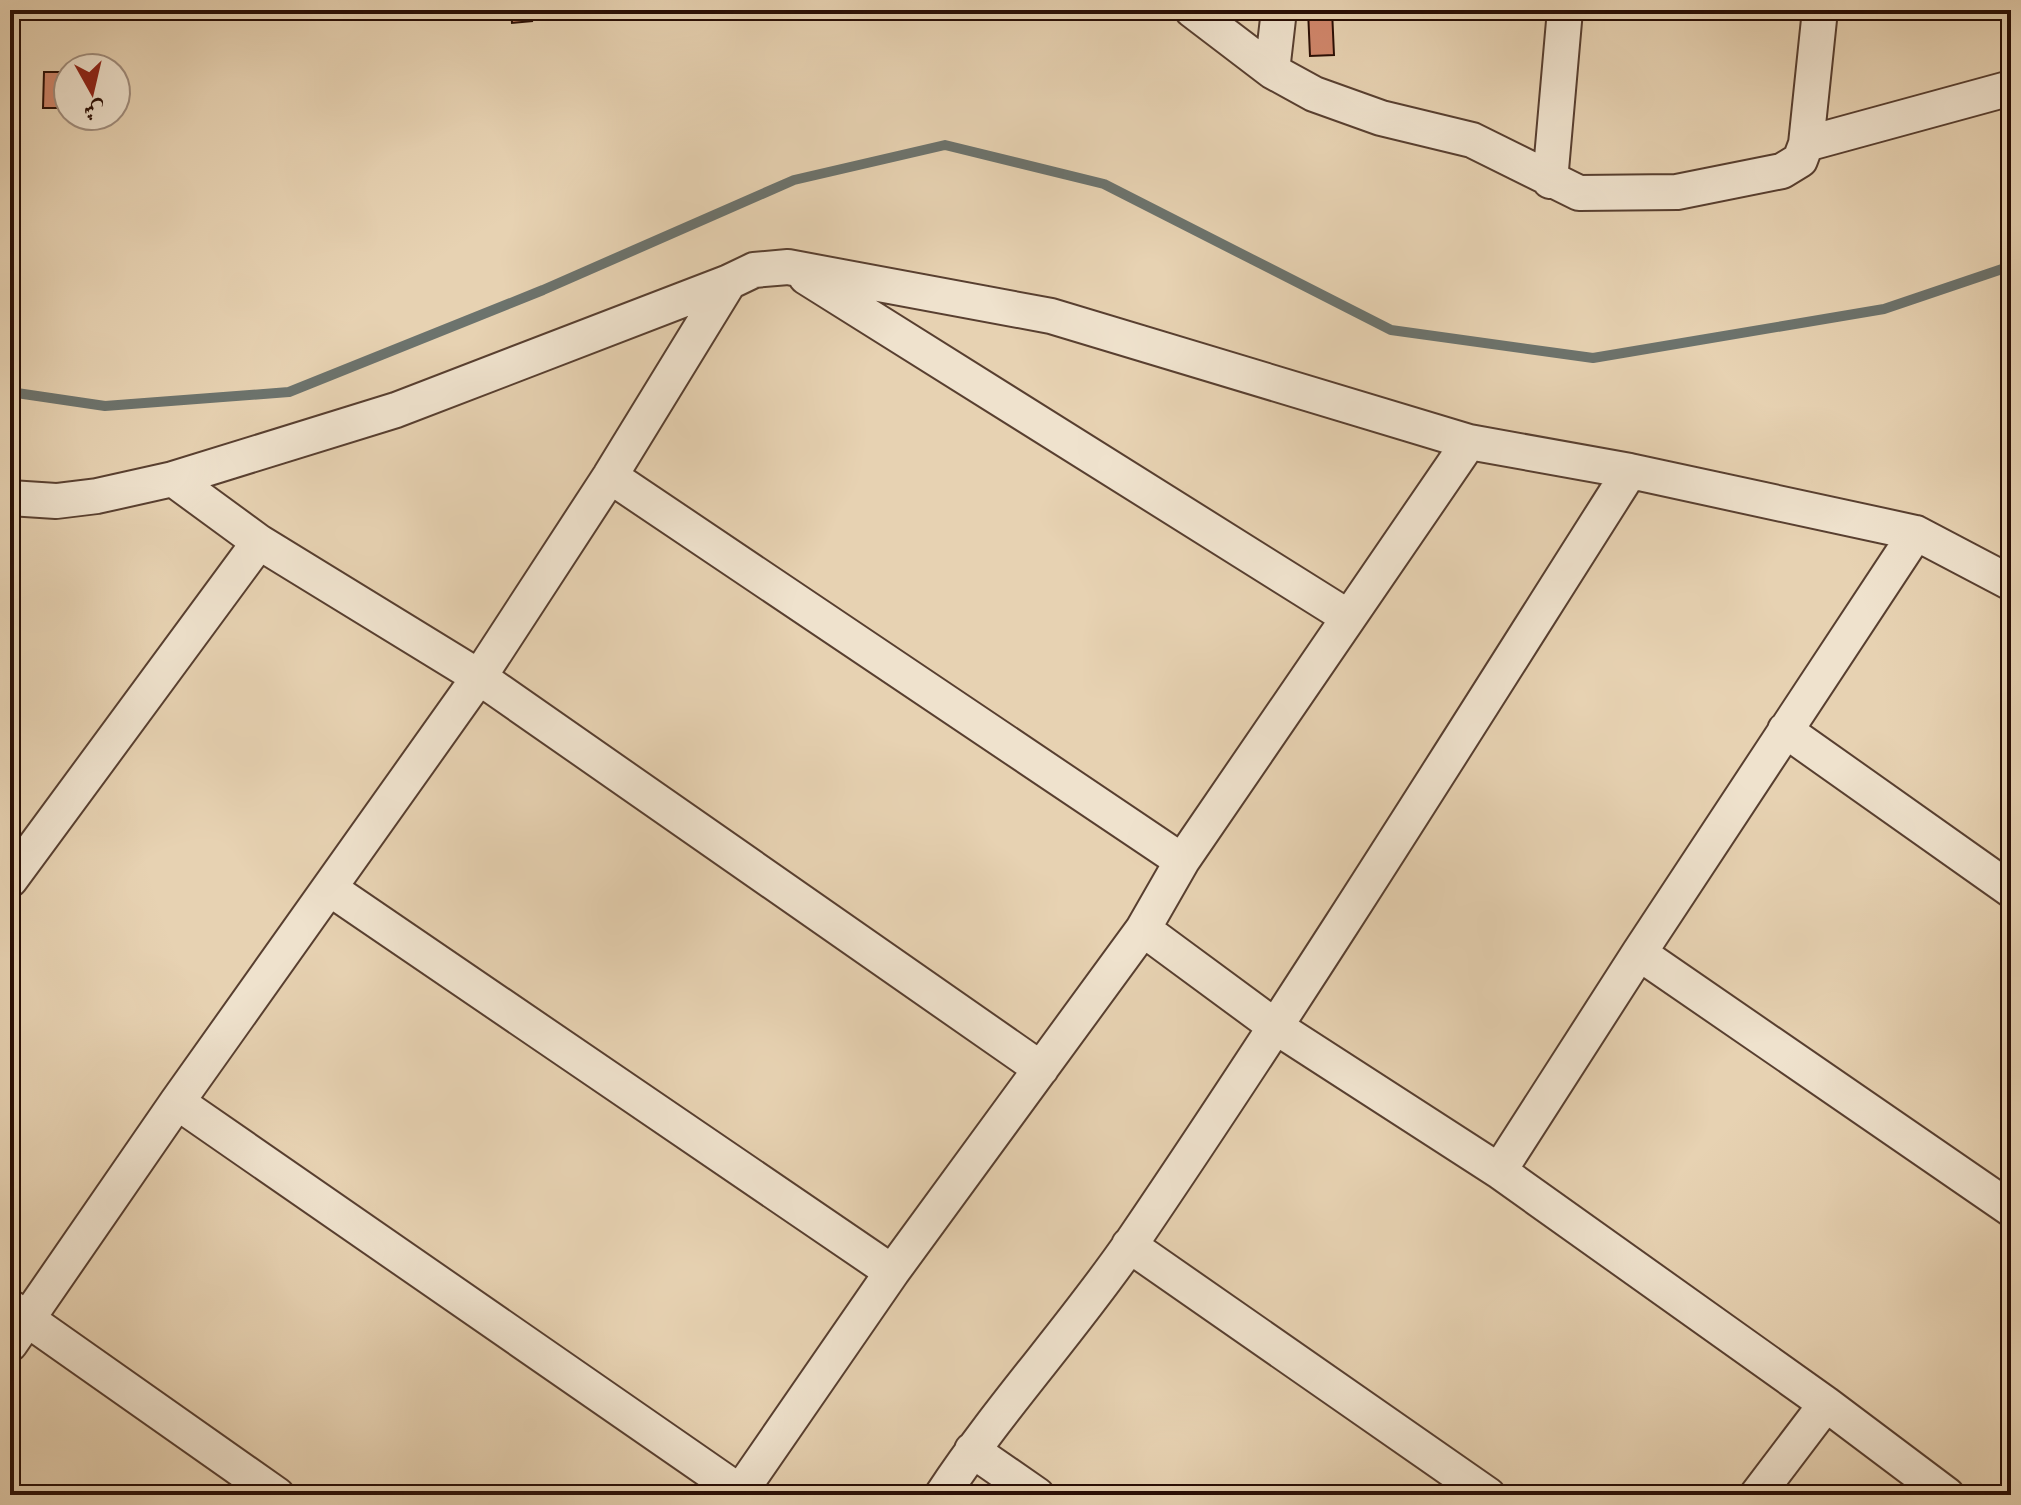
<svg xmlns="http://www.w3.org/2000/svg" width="2021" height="1505" font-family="'IM FELL DW Pica',Amiri,serif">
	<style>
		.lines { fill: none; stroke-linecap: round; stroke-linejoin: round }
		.stream { stroke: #6c736d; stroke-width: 10 }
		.building { fill: #d0866b; stroke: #290e05; stroke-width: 2 }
		.minor-casing { stroke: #583f30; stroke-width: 38 }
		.minor { stroke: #efe2cd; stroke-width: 34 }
	</style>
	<rect width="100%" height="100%" fill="#e7d2b2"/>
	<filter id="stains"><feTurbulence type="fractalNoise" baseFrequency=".0025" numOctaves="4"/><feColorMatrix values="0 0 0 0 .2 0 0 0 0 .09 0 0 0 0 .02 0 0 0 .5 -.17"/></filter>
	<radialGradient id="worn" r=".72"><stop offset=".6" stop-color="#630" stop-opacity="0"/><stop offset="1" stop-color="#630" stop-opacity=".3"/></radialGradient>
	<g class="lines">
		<path class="stream" d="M10 392 105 406 289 392 543 290 794 180 945 145 1104 184 1391 330 1593 358 1884 309 2011 266"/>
	</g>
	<path class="building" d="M511 10H530L532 21 512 23Z
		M1308 10H1332L1334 55 1310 56Z
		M44 72H64V108H43Z"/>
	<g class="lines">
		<g class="minor-casing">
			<path id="minor" d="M1192 10 1272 71 1314 94 1381 118 1472 140 1579 193 1677 192 1782 171 1800 160 1806 144 1820 10
				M1272 71 1279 10
				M1806 144 2011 88
				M1550 181 1565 10
				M806 277 1348 617
				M610 476 1182 861
				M173 479 396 410 729 282 754 270 788 267 1051 316 1469 442
				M10 498 56 501 97 496 173 479 259 542
				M1785 730 2011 890
				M10 880 259 542 479 677 1041 1069
				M329 888 892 1272
				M1143 929 1276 1027 1499 1171 1826 1404 1947 1495
				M1639 953 2011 1209
				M177 1102 740 1492
				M1499 1171 1639 953 1916 533
				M1129 1245 1488 1495
				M10 1307 277 1495
				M10 1344 177 1102 479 677 610 476 729 282
				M972 1450 1037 1495
				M738 1495 892 1272 1143 929 1182 861 1469 442 1630 471 1916 533 2011 583
				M942 1495C1000 1407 1072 1329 1132 1242 1304 989 1466 729 1630 471
				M1757 1495 1826 1404"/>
		</g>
		<use href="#minor" class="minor"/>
	</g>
	<rect width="2021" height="1505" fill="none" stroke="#e7d2b2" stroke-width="40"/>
	<rect x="12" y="12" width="1997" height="1481" fill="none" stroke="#290e05" stroke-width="4"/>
	<rect x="20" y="20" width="1981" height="1465" fill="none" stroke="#290e05" stroke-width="2"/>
	<g transform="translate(92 92) rotate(172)"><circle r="38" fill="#efe2cd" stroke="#a08d7d" stroke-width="2"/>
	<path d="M0-6L14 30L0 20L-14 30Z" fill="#8f2418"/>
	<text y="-12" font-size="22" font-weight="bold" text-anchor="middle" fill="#290e05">ش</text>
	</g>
	<rect width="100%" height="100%" filter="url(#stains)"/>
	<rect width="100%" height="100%" fill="url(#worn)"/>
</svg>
